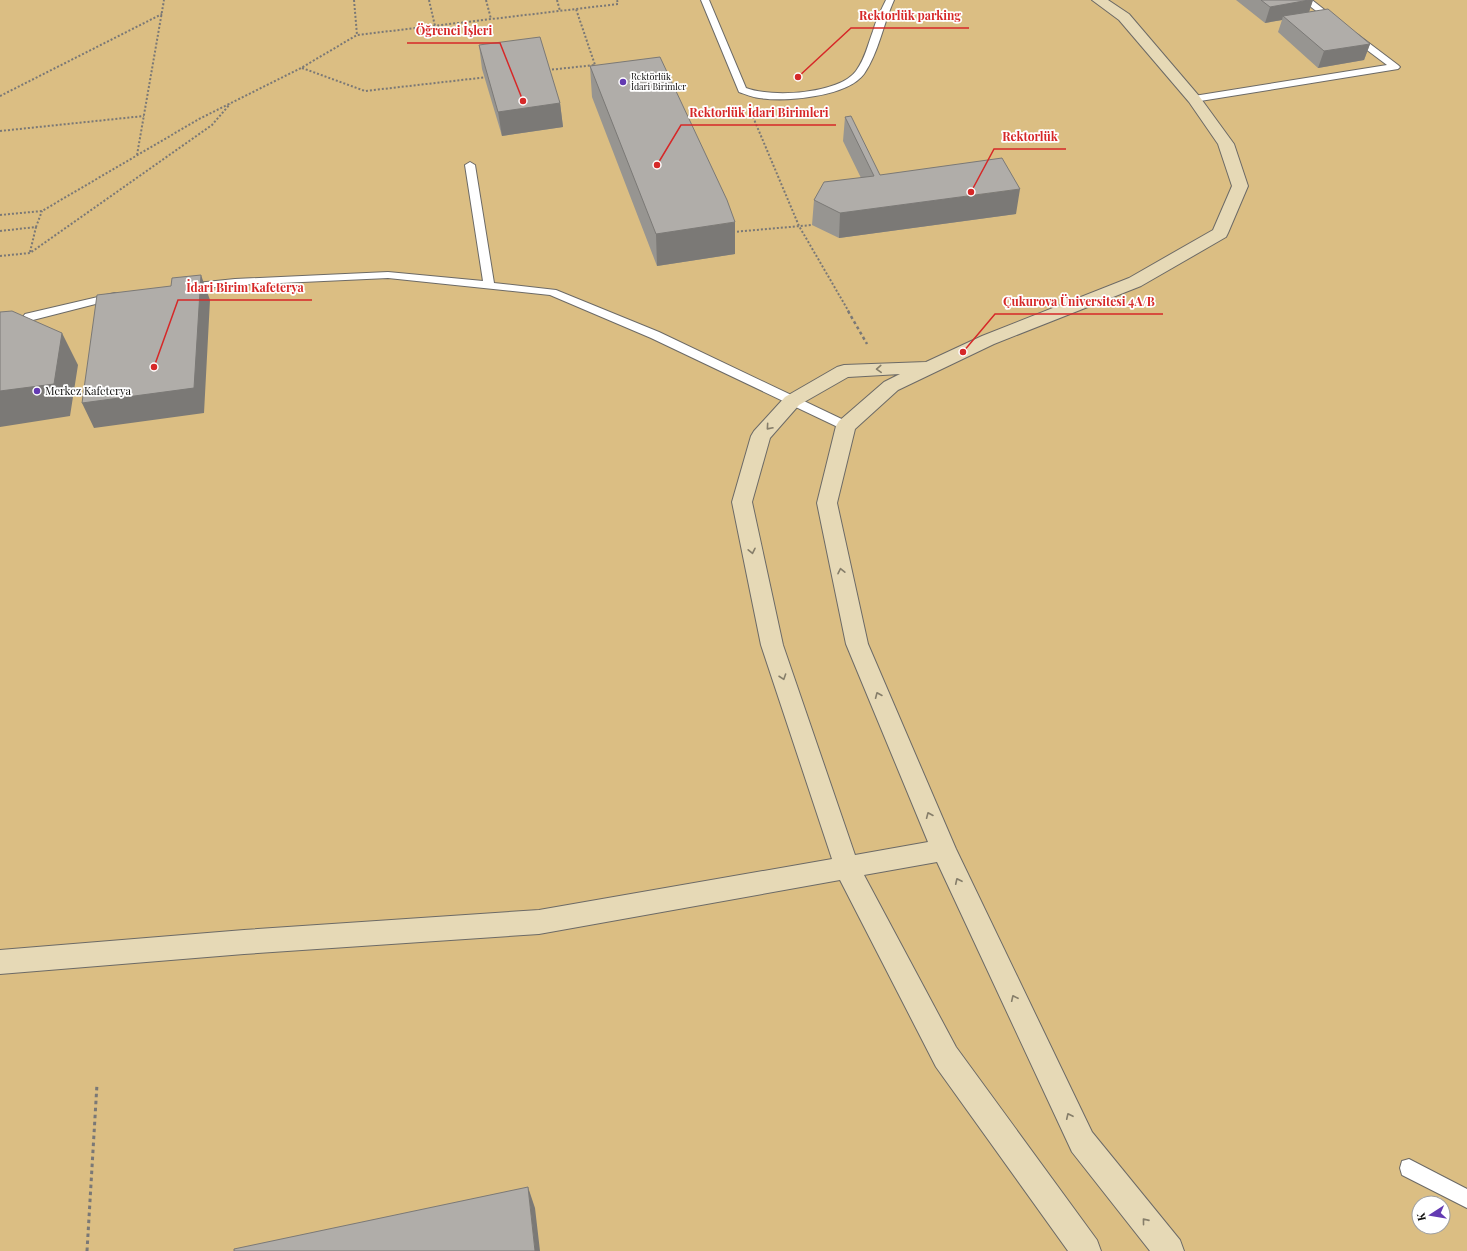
<svg xmlns="http://www.w3.org/2000/svg" width="1467" height="1251" font-family="'Playfair Display',serif">
	<style>
		.green { fill: #dbbe83; fill-rule: evenodd }
		.lines { fill: none; stroke-linecap: round; stroke-linejoin: round }
		.lane-casing { stroke: #6c6a66; stroke-width: 2 }
		.secondary-casing { stroke: #6c6a66; stroke-width: 2 }
		.path-far2 { stroke: #7a7876; stroke-width: 2; stroke-dasharray: 2 2; stroke-linecap: butt }
		.path-far1 { stroke: #7a7876; stroke-width: 2.5; stroke-dasharray: 3 3; stroke-linecap: butt }
		.path { stroke: #7a7876; stroke-width: 3; stroke-dasharray: 3.5 3.5; stroke-linecap: butt }
		.lane { fill: #fff; fill-rule: evenodd }
		.secondary { fill: #e6d9b6; fill-rule: evenodd }
		.path-bridge { stroke: #7a7876; stroke-width: 2; stroke-dasharray: 2 2; stroke-linecap: butt }
		.wall { fill: #979591 }
		.shaded-wall { fill: #7b7976 }
		.building { fill: #b0ada9; stroke: #7b7976 }
		.oneway { stroke: #867e6a }
		.poi-dot { fill: #633ab2; stroke: #fff; stroke-width: 1.5 }
		.labels { text-anchor: middle; stroke-width: 3.5; stroke-linejoin: round; paint-order: stroke }
		.far-poi-label { font-size: 9px; fill: #100f0e; stroke: #fff; text-anchor: start }
		.poi-label { font-size: 11px; fill: #100f0e; stroke: #fff; text-anchor: start }
		.leader { fill: none; stroke: #d62828; stroke-width: 1.5 }
		.callout-dot { fill: #d62828; stroke: #fff; stroke-width: 1.5 }
		.callout-label { font-size: 12px; text-anchor: middle; font-weight: bold; fill: #d62828; stroke: #fff; stroke-width: 3.5; stroke-linejoin: round; paint-order: stroke }
	</style>
	<rect width="100%" height="100%" fill="#e4e1dd"/>
	<path class="green" d="M0 0H1467V1251H0ZM1419 1203H1443V1227H1419Z"/>
	<g class="lines">
		<g class="lane-casing">
			<path id="lane" d="M701 0H709L746 88C772 98 839 94 856 71 865 59 868 44 873 31 876 20 881 10 886 0H894C883 24 879 52 864 74 847 97 786 102 759 98 752 97 745 94 739 92Z
				M1302 0H1312L1340 22 1336 25 1333 24Z
				M1354 33 1357 34 1398 65 1400 67 1398 69 1194 102 1189 99 1194 96 1387 65 1351 38 1350 36 1351 34Z
				M470 162 475 165 494 283 556 290 659 332 850 423 852 426 850 429 846 430 842 429 651 338 550 295 388 278 235 285 187 290 181 287 187 284 235 279 388 272 483 281 465 165Z
				M115 293 119 294 121 296 119 298 29 321 25 320 23 317 25 314Z
				M1409 1159 1467 1189V1208L1402 1175 1400 1168 1402 1161Z"/>
		</g>
		<g class="secondary-casing">
			<path id="secondary" d="M1092 0H1108L1129 14 1199 96 1234 144 1248 186 1228 233 1226 237 1141 286 994 344 898 390 855 429 837 503 868 644 956 849 1092 1132 1180 1240 1184 1251H1150L1072 1152 937 862 864 875 956 1047 1097 1240 1101 1251H1068L936 1067 840 880 539 934 244 954 0 974V950L244 930 539 910 832 859 761 645 732 502 751 436 754 431 785 397 837 367 844 365 926 362 982 336 1129 278 1213 230 1232 186 1218 144 1189 102 1119 20ZM900 374 884 382 839 421 836 426 817 503 846 644 928 842 855 855 783 645 752 502 770 438 799 405 848 377Z"/>
		</g>
		<path class="path-far2" d="M354 0 357 35
			M429 0 435 26
			M486 0 491 19
			M557 0 560 11
			M302 68 365 91 488 77
			M548 70 595 65 576 9
			M0 96 162 14
			M753 117 799 226 849 312
			M0 131 144 116
			M137 155 164 0
			M0 215 42 211 199 119 301 68 357 35 618 4 617 0
			M0 231 36 227 42 211
			M30 252 36 227
			M0 256 30 253 212 125 230 104"/>
		<path class="path-far1" d="M848 311 867 344"/>
		<path class="path" d="M87 1251 97 1084"/>
		<use href="#lane" class="lane"/>
		<use href="#secondary" class="secondary"/>
		<path class="path-bridge" d="M733 232 812 225"/>
	</g>
	<path class="wall" d="M1236 0H1313L1309 12 1370 44 1364 60 1318 68 1278 32 1282 20 1265 23Z
		M479 45 560 103 563 127 502 136 482 69Z
		M590 66 735 254 657 266 592 97Z
		M845 117 880 175 1016 214 839 238 812 225 814 200 861 178 843 141Z"/>
	<path class="shaded-wall" d="M1309 0H1313L1308 15 1283 16 1282 20 1265 23 1270 7Z
		M1370 44 1364 60 1318 68 1324 51Z
		M560 103 563 127 502 136 498 112Z
		M1020 189 1016 214 839 238 840 213Z
		M735 222V254L657 266 656 234Z
		M201 275 210 300 204 413 94 428 82 403Z
		M62 333 78 365 70 416 0 427V391Z
		M528 1187 535 1208 540 1251H535Z"/>
	<path class="building" d="M1261 0H1309L1270 7Z
		M1328 9 1370 44 1324 51 1283 16Z
		M540 37 560 103 498 112 479 45Z
		M660 57 727 200 735 222 656 234 590 66Z
		M851 116 880 175 1002 158 1020 189 840 213 814 200 824 182 874 176 845 117Z
		M201 275 194 388 82 403 97 295 171 286 172 278Z
		M12 311 62 333 54 384 0 391V312Z
		M528 1187 535 1251H234V1249Z"/>
	<defs><path id="oneway-chevron" d="M-2-3.5L2.5 0L-2 3.5" fill="none" stroke-width="1.6" stroke-linecap="round" stroke-linejoin="round"/></defs>
	<g class="oneway">
		<use href="#oneway-chevron" transform="translate(879 369) rotate(177)"/>
		<use href="#oneway-chevron" transform="translate(769 427) rotate(131)"/>
		<use href="#oneway-chevron" transform="translate(752 551) rotate(78)"/>
		<use href="#oneway-chevron" transform="translate(841 571) rotate(-102)"/>
		<use href="#oneway-chevron" transform="translate(783 677) rotate(71)"/>
		<use href="#oneway-chevron" transform="translate(878 695) rotate(-113)"/>
		<use href="#oneway-chevron" transform="translate(929 815) rotate(-113)"/>
		<use href="#oneway-chevron" transform="translate(958 881) rotate(-115)"/>
		<use href="#oneway-chevron" transform="translate(1014 998) rotate(-115)"/>
		<use href="#oneway-chevron" transform="translate(1069 1116) rotate(-115)"/>
		<use href="#oneway-chevron" transform="translate(1145 1221) rotate(-129)"/>
	</g>
	<g class="poi-dot">
		<circle cx="623" cy="82" r="4"/>
		<circle cx="37" cy="391" r="4"/>
	</g>
	<g class="labels">
		<g class="far-poi-label">
			<text x="631" y="80">Rektörlük<tspan x="631" dy="10">İdari Birimler</tspan></text>
		</g>
		<g class="poi-label">
			<text x="45" y="395">Merkez Kafeterya</text>
		</g>
	</g>
	<path class="leader" d="M798 77L851 28H969M523 101L500 43H407M657 165L681 125H836M971 192L994 149H1066M154 367L178 300H312M963 352L995 314H1163"/>
	<g class="callout-dot">
		<circle cx="798" cy="77" r="4"/>
		<circle cx="523" cy="101" r="4"/>
		<circle cx="657" cy="165" r="4"/>
		<circle cx="971" cy="192" r="4"/>
		<circle cx="154" cy="367" r="4"/>
		<circle cx="963" cy="352" r="4"/>
	</g>
	<g class="callout-label">
		<text x="910" y="20">Rektorlük parking</text>
		<text x="454" y="35">Öğrenci İşleri</text>
		<text x="759" y="117">Rektorlük İdari Birimleri</text>
		<text x="1030" y="141">Rektorlük</text>
		<text x="245" y="292">İdari Birim Kafeterya</text>
		<text x="1079" y="306">Çukurova Üni̇versi̇tesi̇ 4A/B</text>
	</g>
	<g transform="translate(1431 1215) rotate(258)"><circle r="19" fill="#ffffff" stroke="#9f9f9f"/>
	<path d="M0-3L7 15L0 10L-7 15Z" fill="#633ab2"/>
	<text y="-6" font-size="11" font-weight="bold" text-anchor="middle" fill="#100f0e">K</text>
	</g>
</svg>
